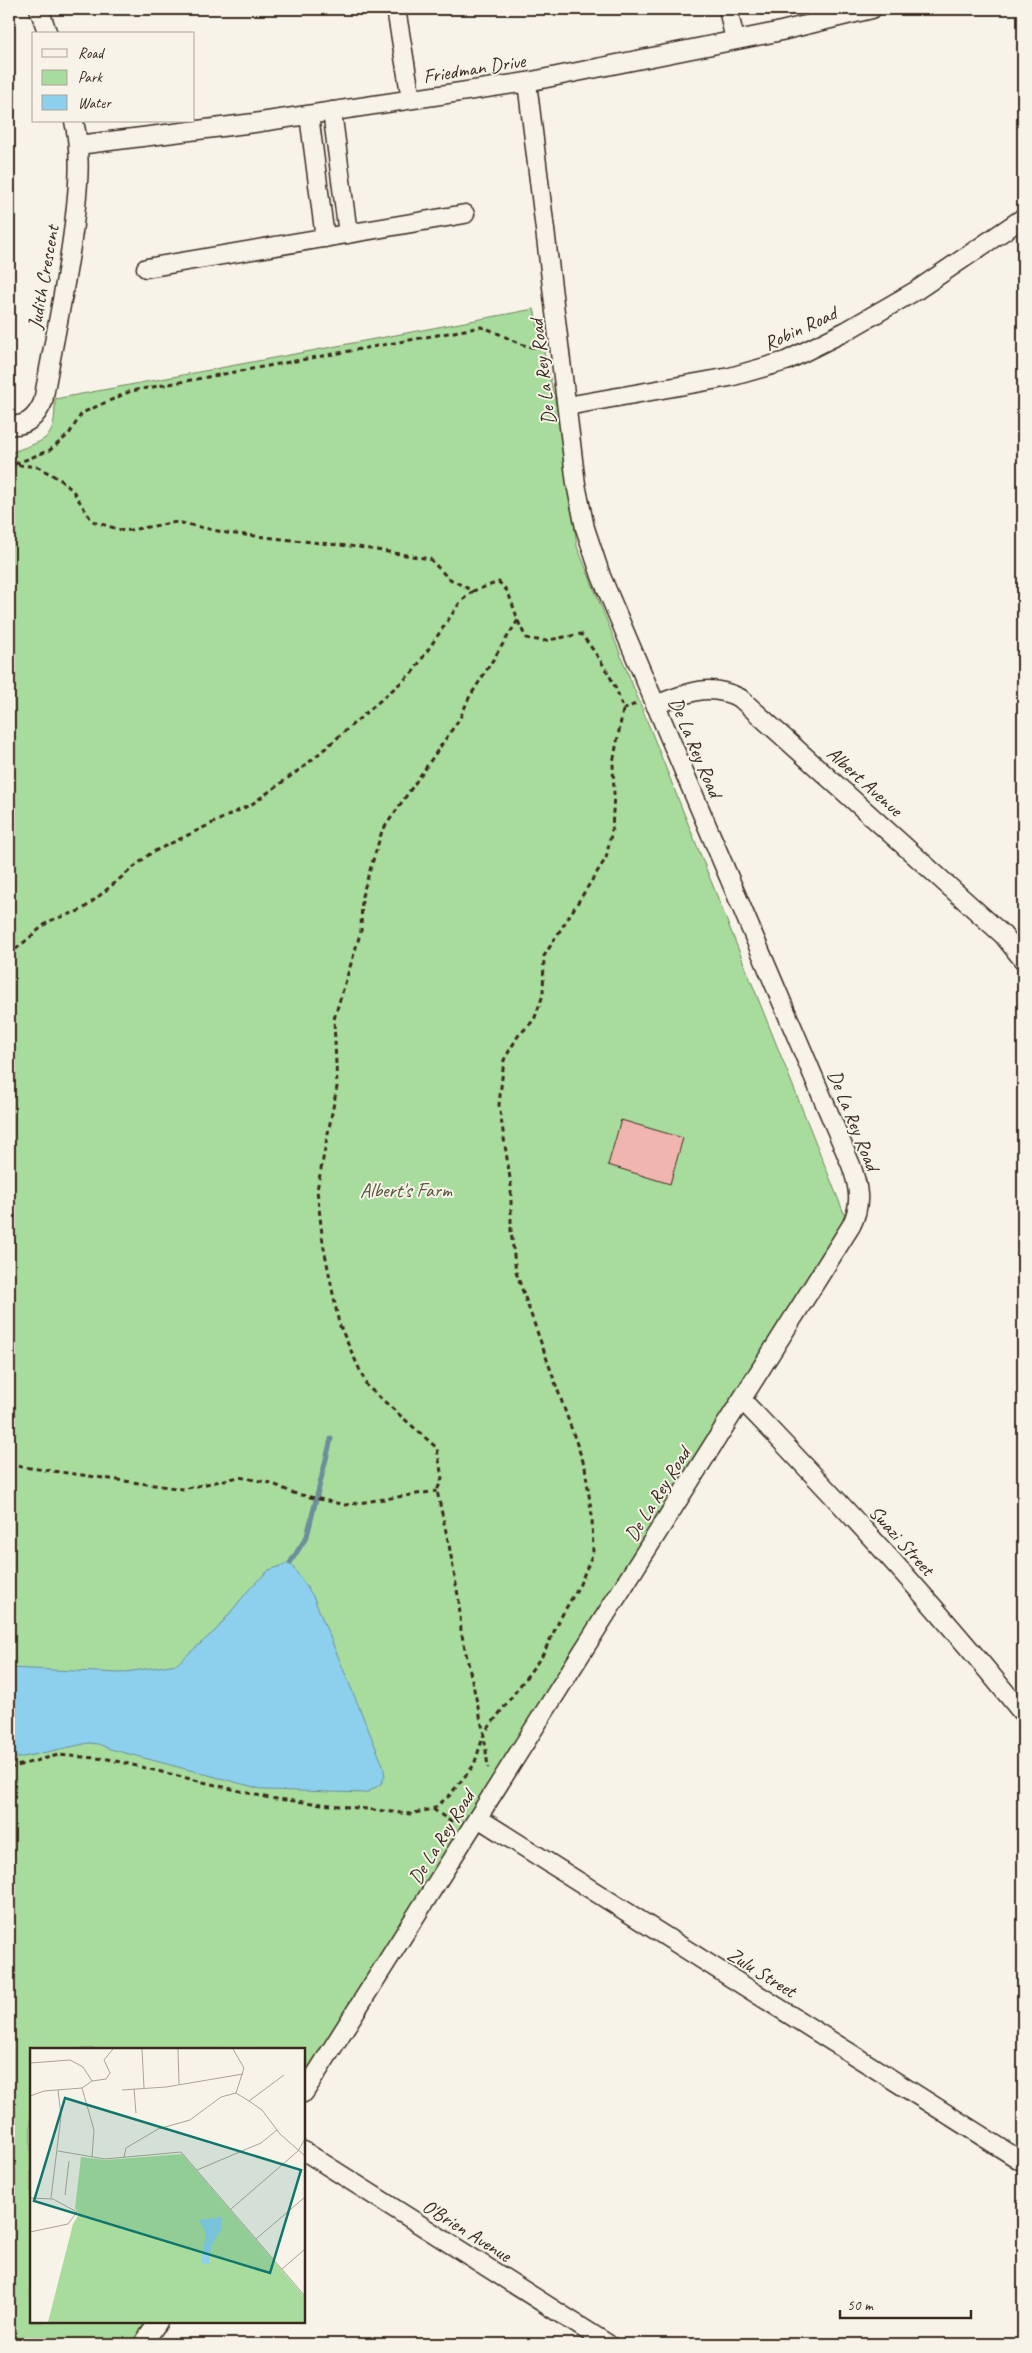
<svg xmlns="http://www.w3.org/2000/svg" width="1032" height="2353" font-family="Caveat,sans-serif">
	<style>
		.green { fill: #a8dc9d; stroke: #72835e }
		.water { fill: #8cd0ee; stroke: #6c8e9b }
		.lines { fill: none; stroke-linecap: round; stroke-linejoin: round }
		.stream { stroke: #6c8e9b; stroke-width: 5 }
		.building { fill: #f1b5b0; stroke: #3b2a1e }
		.minor-casing { stroke: #3b2a1e; stroke-width: 21 }
		.path { stroke: #3b2a1e; stroke-width: 3; stroke-dasharray: 5 4; stroke-linecap: butt }
		.minor { stroke: #f7f3e8; stroke-width: 18 }
		.labels { text-anchor: middle; stroke-width: 4; stroke-linejoin: round; paint-order: stroke }
		.street-label { font-size: 20px; fill: #3b2a1e; stroke: #f7f3e8 }
		.park-label { font-size: 20px; fill: #56563e; stroke: #f7f3e8 }
		.inset-road { fill: none; stroke: #aca397; stroke-width: 1 }
		.view { fill: #0f766e; fill-opacity: 0.15; stroke: #0f766e; stroke-width: 2.5 }
		.inset-edge { fill: none; stroke: #3b2a1e; stroke-width: 2.5 }
	</style>
	<rect width="100%" height="100%" fill="#f7f3e8"/>
	<filter id="ink" filterUnits="userSpaceOnUse"><feTurbulence type="fractalNoise" baseFrequency=".02" numOctaves="2"/><feDisplacementMap in="SourceGraphic" scale="10" xChannelSelector="R" yChannelSelector="G"/><feConvolveMatrix kernelMatrix="1 2 1 2 8 2 1 2 1" color-interpolation-filters="sRGB"/></filter>
	<g filter="url(#ink)">
		<path class="green" d="M534 309 561 425 577 546 847 1221 304 2079V2049H31V2322H150L136 2344H9V450L13 452C49 438 55 441 55 399Z"/>
		<path class="water" d="M290 1563 313 1596 383 1765 385 1776 381 1784 366 1793 265 1790 110 1749 98 1744 89 1743 9 1760V1668L120 1673 177 1664 217 1629 251 1587 269 1570Z"/>
		<g class="lines">
			<path class="stream" d="M290 1563 307 1536 331 1439"/>
		</g>
		<path class="building" d="M621 1120 683 1138 670 1184 608 1165Z"/>
		<g class="lines">
			<g class="minor-casing">
				<path id="minor" d="M39 9 48 34
					M396 9 411 99
					M728 9 735 40
					M332 111 348 234
					M309 115 325 238
					M78 145 254 123 527 82 777 32 872 9
					M146 268 465 214
					M567 406 730 377 786 361 846 331 917 290 1023 218
					M9 425C26 427 36 418 43 402 53 343 67 284 74 224 78 190 82 155 74 121
					M655 705C688 693 707 682 740 698L1003 935 1023 960
					M742 1400C839 1501 935 1604 1023 1714
					M478 1818 1023 2162
					M304 2093 851 1226C862 1205 859 1187 851 1165L601 576 585 528 576 484 527 82
					M304 2151 608 2344
					M143 2344 158 2322"/>
			</g>
			<path class="path" d="M9 464 38 467 61 480 73 491 92 521 124 531 177 522 227 533 358 547 430 559 448 578 473 591 499 582 508 592 518 620 469 698 460 718 382 831 362 896 361 931 334 1019 337 1087 317 1190 323 1243 339 1324 367 1386 437 1448 442 1478 437 1491 449 1545 459 1601 461 1631 484 1734 488 1768
				M15 464 50 450 69 434 82 413 131 391 481 327C501 332 523 350 544 348
				M518 621 526 638 543 641 581 634C599 657 616 681 623 710L637 703
				M9 955 49 921 82 910 151 853 252 804 306 765 413 672 461 601 473 591
				M9 1465 183 1489 239 1477 271 1483 293 1493 345 1505 437 1491
				M9 1768 58 1755 108 1759 269 1798 410 1814 433 1809 450 1821H456
				M433 1809 449 1796 474 1765 484 1734 542 1656 561 1617 580 1584 593 1553 592 1516 585 1467 516 1272 511 1231V1185L499 1105 504 1060 518 1036 534 1020 543 995 544 956 606 858 612 830 614 793 613 763 623 710"/>
			<use href="#minor" class="minor"/>
		</g>
	</g>
	<g class="labels">
		<g class="street-label">
			<text transform="translate(474 68) rotate(-9)" y="7">Friedman Drive</text>
			<text transform="translate(43 277) rotate(-80)" y="7">Judith Crescent</text>
			<text transform="translate(800 328) rotate(-25)" y="7">Robin Road</text>
			<text transform="translate(542 372) rotate(-97)" y="7">De La Rey Road</text>
			<text transform="translate(696 747) rotate(67)" y="7">De La Rey Road</text>
			<text transform="translate(865 781) rotate(42)" y="7">Albert Avenue</text>
			<text transform="translate(854 1120) rotate(68)" y="7">De La Rey Road</text>
			<text transform="translate(657 1494) rotate(-58)" y="7">De La Rey Road</text>
			<text transform="translate(902 1540) rotate(48)" y="7">Swazi Street</text>
			<text transform="translate(441 1837) rotate(-58)" y="7">De La Rey Road</text>
			<text transform="translate(762 1972) rotate(32)" y="7">Zulu Street</text>
			<text transform="translate(467 2230) rotate(32)" y="7">O'Brien Avenue</text>
		</g>
		<g class="park-label">
			<text x="406" y="1197">Albert's Farm</text>
		</g>
	</g>
	<g transform="translate(30 2048)">
		<rect width="275" height="275" fill="#f7f3e8"/>
		<path d="M152 106 275 249V274H18L43 176 49 166 45 160 51 109 76 112Z" fill="#a8dc9d"/>
		<path d="M192 169 191 182 181 198 179 216 171 215 176 186 169 172Z" fill="#8cd0ee"/>
		<path class="inset-road" d="M112 1 114 40M148 1 149 36M203 1 214 20 206 45 219 53 254 27M0 15 40 12 53 19 62 33M52 40 64 82 62 109M104 41 106 65M92 42 136 39 213 26M0 48 14 43 52 40 62 33 76 31 80 25 74 12 83 1M219 53 232 62 250 86 275 108M28 103 75 111 151 104 275 248M94 109 96 100 128 81 160 72 191 49 206 45M167 122 231 95 247 82M35 147 39 113M0 150 23 151 47 164 38 176 0 184M21 150 31 68 28 42M201 161 268 103 275 91M226 191 275 149M252 221 275 201"/>
		<path class="view" d="M35 50 271 122 240 225 4 153Z"/>
		<rect width="275" height="275" class="inset-edge"/>
	</g>
	<rect width="1032" height="2353" fill="none" stroke="#f7f3e8" stroke-width="30"/>
	<rect x="15" y="15" width="1002" height="2323" fill="none" stroke="#3b2a1e" stroke-width="2" filter="url(#ink)"/>
	<rect x="32" y="32" width="162" height="90" fill="#f7f3e8" stroke="#aca397"/>
	<rect x="42" y="49" width="25" height="8" fill="#f7f3e8" stroke="#aca397"/>
	<text x="78" y="58" font-size="15" fill="#3b2a1e">Road</text>
	<rect x="42" y="70" width="25" height="15" fill="#a8dc9d" stroke="#aca397"/>
	<text x="78" y="82" font-size="15" fill="#3b2a1e">Park</text>
	<rect x="42" y="95" width="25" height="15" fill="#8cd0ee" stroke="#aca397"/>
	<text x="78" y="108" font-size="15" fill="#3b2a1e">Water</text>
	<path d="M840 2310v8h131v-8" fill="none" stroke="#3b2a1e" stroke-width="2.5"/>
	<text x="847" y="2310" font-size="15" fill="#3b2a1e" stroke="#f7f3e8" stroke-width="4" paint-order="stroke">50 m</text>
</svg>
